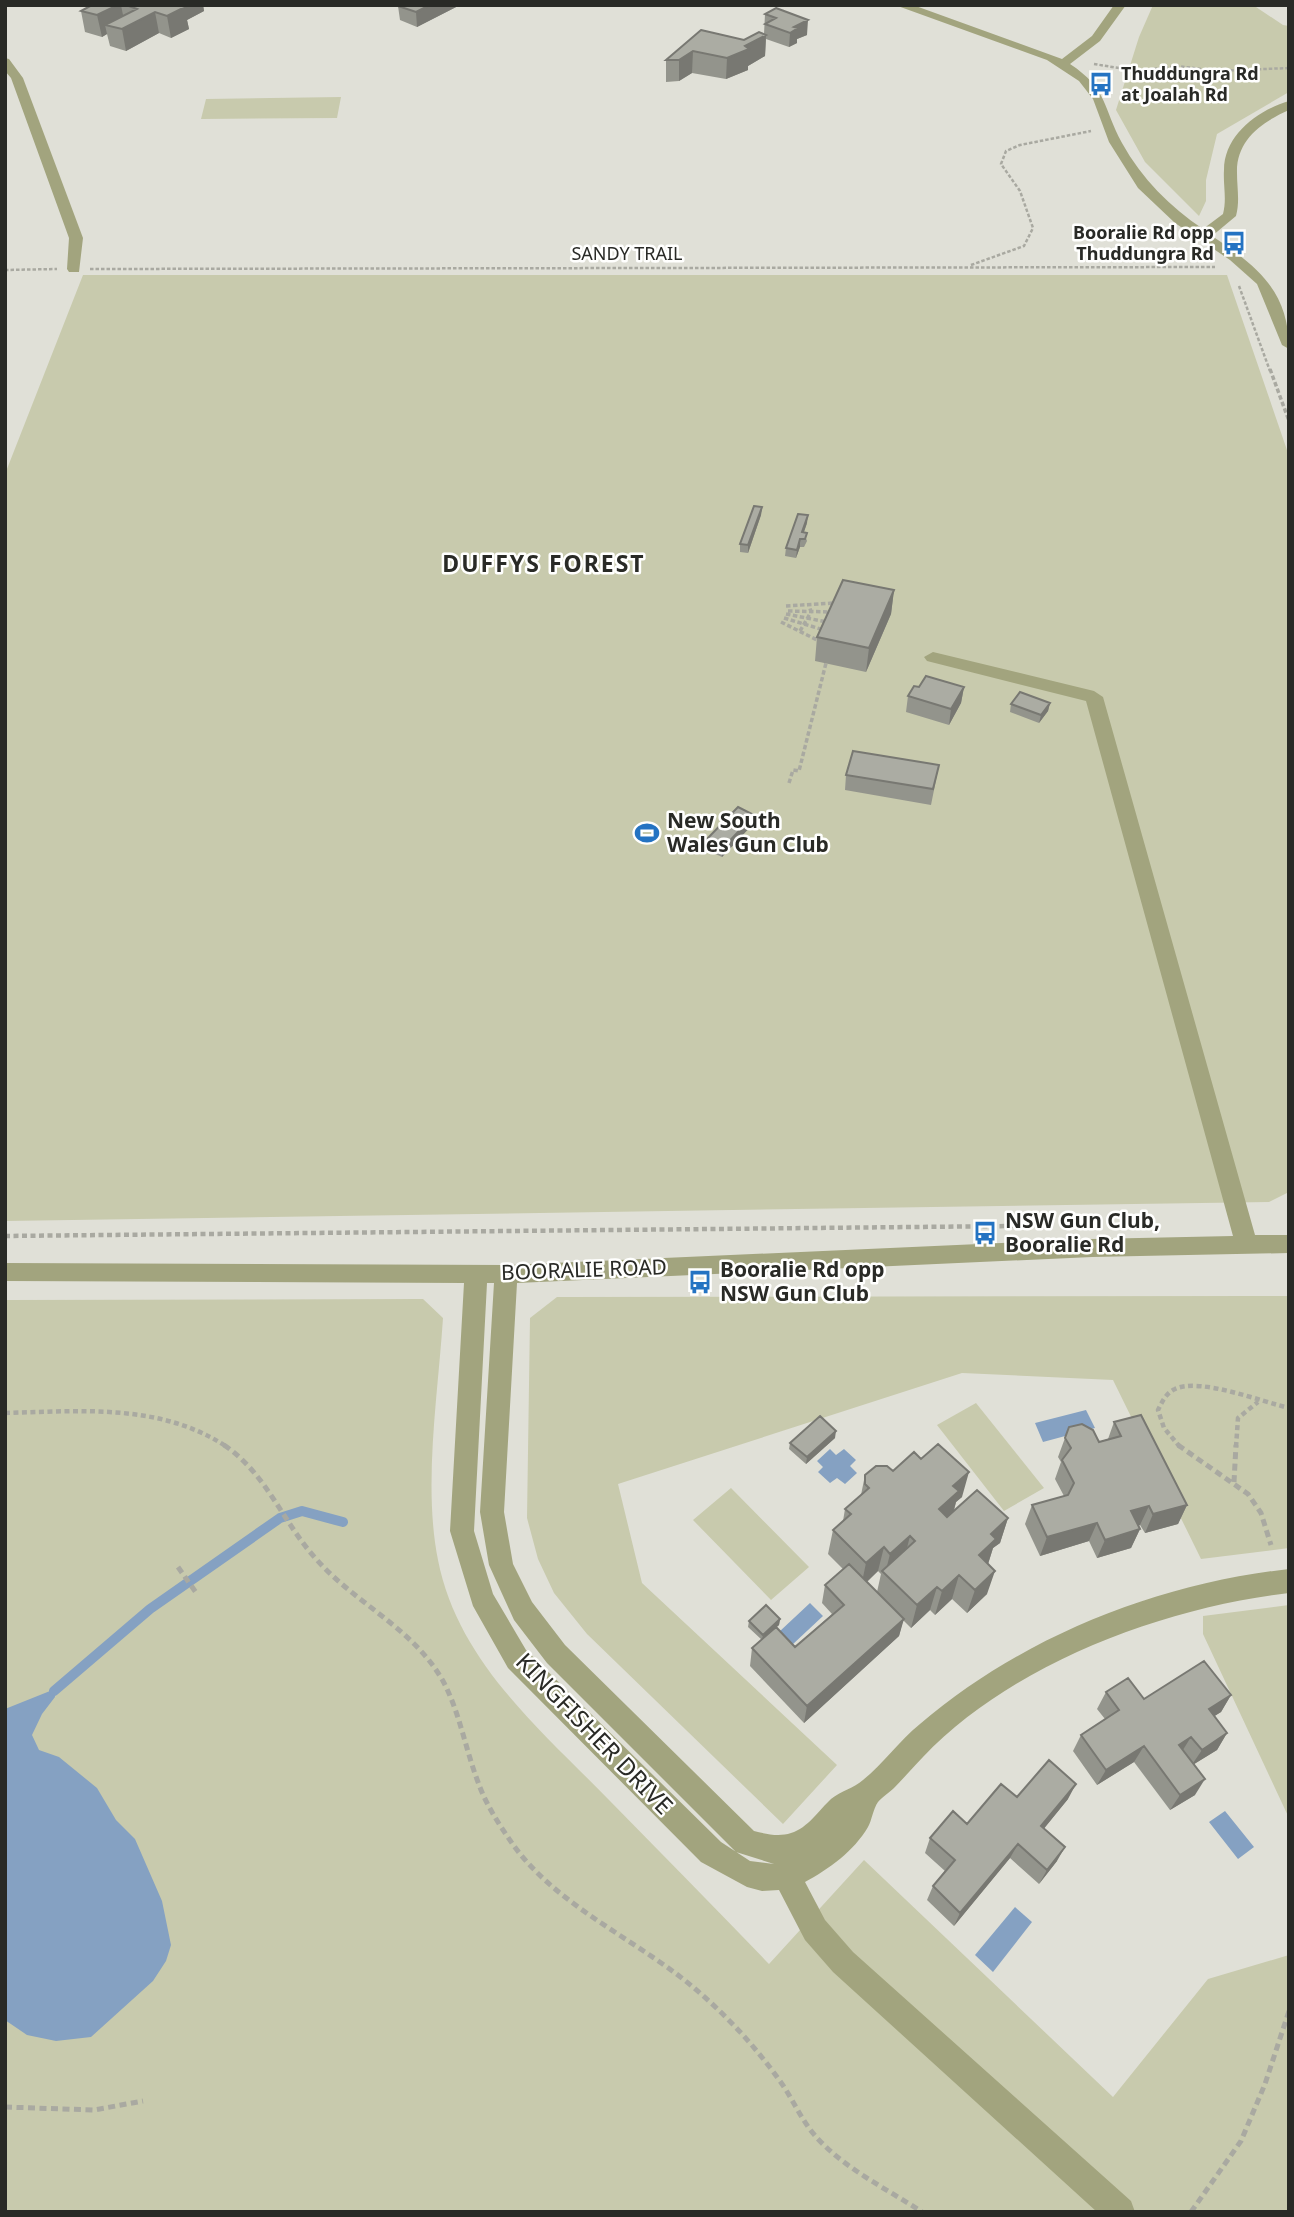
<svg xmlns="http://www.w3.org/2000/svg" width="1294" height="2217" font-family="'Noto Sans',sans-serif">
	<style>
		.green { fill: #c8caad }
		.water { fill: #85a1c2 }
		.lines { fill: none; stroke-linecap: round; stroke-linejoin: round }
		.stream { stroke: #85a1c2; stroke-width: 10 }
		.path-far3 { stroke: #a9a9a1; stroke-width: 2.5; stroke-dasharray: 3.5 2; stroke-linecap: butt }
		.path-far2 { stroke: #a9a9a1; stroke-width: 3.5; stroke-dasharray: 4.5 2.5; stroke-linecap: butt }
		.path-far1 { stroke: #a9a9a1; stroke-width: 4.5; stroke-dasharray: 5 3.5; stroke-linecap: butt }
		.path { stroke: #a9a9a1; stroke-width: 5; stroke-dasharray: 7 4.5; stroke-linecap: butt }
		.minor { fill: #a2a47e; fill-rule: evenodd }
		.wall { fill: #93948c; fill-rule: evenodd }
		.shaded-wall { fill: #787872 }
		.building { fill: #abaca3; stroke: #787872; stroke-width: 2 }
		.labels { text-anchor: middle; stroke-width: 5; stroke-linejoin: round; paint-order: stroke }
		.far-poi-label { font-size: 18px; font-weight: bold; fill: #292a26; stroke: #fffffe; text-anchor: start }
		.far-street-label { font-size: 18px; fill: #292a26; stroke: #fffffe }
		.poi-label { font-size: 21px; font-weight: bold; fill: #292a26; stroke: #fffffe; text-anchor: start }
		.street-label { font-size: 21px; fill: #292a26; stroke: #fffffe }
		.far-district-label { font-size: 23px; font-weight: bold; letter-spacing: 2px; fill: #292a26; stroke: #fffffe }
		.near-street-label { font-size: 24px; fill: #292a26; stroke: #fffffe }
	</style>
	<rect width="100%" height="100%" fill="#e0e0d7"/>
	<path class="green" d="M1153 5H1253L1283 25 1289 26V92L1217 134 1206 180V201L1199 216 1145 162 1116 110 1139 37Z
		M341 97 337 118 201 119 206 99Z
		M83 275H1227L1289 456V1192L1269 1202 5 1221V474Z
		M1289 1296V1548L1201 1559 1113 1380 962 1373 618 1484 642 1583 837 1765 783 1824 587 1634 554 1593 538 1559 527 1518 530 1318 557 1297Z
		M423 1299 443 1318C438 1395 423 1485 438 1560 458 1662 541 1730 610 1801 663 1855 716 1909 769 1964L864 1860 1113 2097 1208 1979 1289 1955V2212H5V1300Z
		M976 1403 1044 1488 1004 1511 937 1425Z
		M731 1488 809 1567 771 1600 693 1520Z
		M1289 1605V1818L1203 1634V1616Z"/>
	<path class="water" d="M1086 1410 1095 1428 1043 1442 1035 1423Z
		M830 1449 836 1455 844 1449 856 1460 850 1466 857 1473 845 1484 837 1478 830 1483 818 1472 823 1467 817 1461Z
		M810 1603 823 1616 792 1645 779 1632Z
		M50 1691 55 1694V1697L42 1714 32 1735 39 1750 59 1757 97 1788 116 1820 135 1839 162 1901 171 1945 166 1961 153 1981 91 2037 56 2041 27 2035 5 2020V1709Z
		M1225 1811 1254 1847 1238 1859 1209 1822Z
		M1015 1907 1032 1922 993 1972 975 1955Z"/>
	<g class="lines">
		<path class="stream" d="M54 1691 150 1609 280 1518 302 1511 343 1522"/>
		<path class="path-far3" d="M1094 64 1137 71 1178 66 1216 71 1289 68
			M971 265 1024 246 1033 228 1020 191 1001 164 1006 151 1020 145 1091 131
			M90 269 1215 267
			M5 270 57 269
			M1239 286 1270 371"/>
		<path class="path-far2" d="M1270 369 1289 421
			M786 606 834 603
			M788 611 833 612
			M786 614 827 622
			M784 618 824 630
			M781 622 819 641
			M800 631 811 612 809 605
			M789 783 793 770 799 771 826 663"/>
		<path class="path-far1" d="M5 1236 1015 1226
			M5 1413C81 1411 161 1403 227 1447
			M1180 1447 1164 1428 1158 1410C1162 1402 1166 1393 1175 1389 1199 1377 1263 1402 1289 1408
			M1236 1447 1238 1418 1258 1402"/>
		<path class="path" d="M224 1445C267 1474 283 1523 317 1560 356 1604 413 1628 443 1681 460 1713 465 1748 478 1782 486 1805 500 1826 514 1846 561 1910 643 1942 701 1994 731 2020 757 2049 780 2081 793 2099 802 2122 818 2139 847 2170 887 2189 922 2212
			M1178 1445 1248 1494 1261 1513 1271 1545
			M1234 1482 1236 1445
			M178 1567 197 1594
			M5 2107 94 2110 143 2101
			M1191 2212 1241 2141 1265 2084 1289 2011"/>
		<path class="minor" d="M895 5H913L1062 59 1092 36 1114 5H1126L1100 41 1070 64C1108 89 1103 108 1122 143 1142 179 1170 207 1203 229L1223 214C1227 199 1223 185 1224 170 1224 135 1258 110 1289 101V110C1262 122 1236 140 1237 173 1237 188 1240 201 1236 216L1212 236C1257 266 1289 291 1289 349L1282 345 1257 284 1230 260 1175 223 1138 188 1109 142 1093 99 1079 81 1047 60Z
			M5 58 9 59 23 78 83 238 79 272H69L67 269 69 238 11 78 5 71Z
			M933 652 1094 691 1103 697 1255 1235H1289V1253L1092 1257 517 1283 504 1512 513 1564 532 1602 565 1645 754 1831C766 1834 779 1837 791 1833 808 1828 819 1810 831 1799 841 1791 854 1788 863 1780 884 1763 899 1741 920 1724 1022 1637 1156 1584 1289 1569V1593C1164 1607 1011 1664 923 1757 913 1767 904 1778 894 1788 889 1793 882 1797 878 1802 873 1809 872 1820 868 1827 854 1851 829 1869 805 1882L825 1920 853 1952 1131 2201 1135 2212H1097L833 1972 805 1940 779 1890 762 1891 747 1887 701 1862 508 1668 473 1606 450 1531 464 1283 5 1281V1263L506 1265 1092 1239 1233 1236 1086 701 927 661 924 657ZM487 1283H494L480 1512 489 1565 514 1620 547 1663 736 1852 774 1864 750 1861 721 1842 526 1650 493 1594 474 1531Z"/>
	</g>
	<path class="wall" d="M92 5H203L204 11 187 20 189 29 171 38 159 33 126 51 110 46 107 34 102 37 85 32 81 11Z
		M460 5 417 27 400 20 398 6Z
		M776 8 807 35 797 39V43L789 47 766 39 765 56 748 66V70L726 79 692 73 679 81 666 82V60L701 30 744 40 764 34 765 14Z
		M762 507 761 515 748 553 740 552V544Z
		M807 523 804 532 807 541 804 547H800L796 558 785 556 786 548Z
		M894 590 891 614 866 672 815 661 817 637Z
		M919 687H964L961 703 949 725 906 712 908 696Z
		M1050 703 1048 711 1039 723 1010 712 1011 704Z
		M939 765 931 805 845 790 846 775Z
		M754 823 722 857 705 849V841Z
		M1114 1422 1187 1505 1178 1524 1145 1533 1140 1525 1138 1526 1140 1529 1131 1548 1097 1558 1089 1541 1040 1556 1025 1524 1032 1505 1064 1496 1055 1479 1061 1462 1058 1457 1065 1438 1099 1442 1108 1439Z
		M835 1438 806 1464 789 1449 790 1443Z
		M893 1471 962 1497 956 1502 954 1511 1008 1518 1000 1543 993 1548 988 1564 987 1594 967 1613 952 1599 935 1615 930 1610 911 1628 903 1620 899 1636 804 1723 750 1666 752 1648 762 1640 748 1627 749 1621 780 1619 779 1625 776 1627 795 1647 832 1614 822 1603 825 1585 843 1569 828 1554 833 1530 843 1521 845 1509 861 1495 865 1475ZM878 1571 881 1574 877 1592 867 1582Z
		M1106 1692 1144 1699 1231 1695 1221 1712 1214 1716 1227 1733 1217 1750 1194 1764 1195 1795 1170 1810 1134 1762 1097 1785 1073 1751 1081 1735 1105 1719 1097 1709Z
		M1017 1797 1068 1799 1044 1828 1057 1861 1039 1884 1010 1858 954 1926 927 1900 933 1886 945 1871 925 1853 930 1838 967 1824Z"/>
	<path class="shaded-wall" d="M118 5H121L125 25H105L107 34 102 37 97 15Z
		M174 5H203L204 11 187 20 189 29 171 38 167 16Z
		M430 5H460L417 27 416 12Z
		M155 12 159 33 126 51 122 29Z
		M808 20 807 35 797 39V43L789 47 790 33 794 27Z
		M766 35 765 56 748 66V70L726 79 727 58 745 46Z
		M693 51 692 73 679 81V60Z
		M762 507 761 515 748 553V545Z
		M808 515 807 523 801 540 802 532Z
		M800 539V547L796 558 797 550Z
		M894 590 891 614 866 672 869 648Z
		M964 687 961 703 949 725 951 709Z
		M1050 703 1048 711 1039 723 1041 715Z
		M754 815V823L722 857V849Z
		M836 1431 835 1438 806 1464 807 1457Z
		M969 1472 962 1497 956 1502 952 1516 933 1534 939 1509 953 1486Z
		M1187 1505 1178 1524 1145 1533 1153 1514Z
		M1149 1506 1140 1525 1123 1530 1131 1511Z
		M1008 1518 1000 1543 993 1548 988 1564 971 1579 979 1555 991 1534Z
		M1097 1523 1089 1541 1040 1556 1047 1537Z
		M1140 1529 1131 1548 1097 1558 1105 1540Z
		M910 1536 904 1560 885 1574 890 1554Z
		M884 1547 878 1571 861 1587 866 1563Z
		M995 1571 987 1594 967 1613 975 1590Z
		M959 1575 952 1599 935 1615 942 1591Z
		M937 1587 930 1610 911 1628 917 1605Z
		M780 1619 779 1625 762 1641 763 1635Z
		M904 1619 899 1636 804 1723 807 1706Z
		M1231 1695 1221 1712 1199 1726 1209 1709Z
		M1227 1733 1217 1750 1191 1766 1202 1750Z
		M1191 1737 1181 1753 1179 1745Z
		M1144 1746 1134 1762 1097 1785 1106 1770Z
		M1205 1779 1195 1795 1170 1810 1180 1795Z
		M1076 1784 1068 1799 1034 1841 1041 1826Z
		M1018 1844 1010 1858 954 1926 960 1913Z
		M1065 1847 1057 1861 1039 1884 1047 1870Z"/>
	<path class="building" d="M92 5H118L97 15 81 11Z
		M126 5H179L185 7 167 16 155 12 122 29 105 25 137 9Z
		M399 5H430L416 12 398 6Z
		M776 8 808 20 794 27 798 28 790 33 765 24 776 18 765 14Z
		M701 30 744 40 759 32 766 35 745 46 749 49 727 58 693 51 679 60H666Z
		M754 506 762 507 748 545 740 544Z
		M798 514 808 515 802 532 807 533 805 539H800L797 550 786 548Z
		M843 580 894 590 869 648 817 637Z
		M926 676 964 687 951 709 908 696 914 686 919 687Z
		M1020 692 1050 703 1041 715 1011 704Z
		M853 751 939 765 933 789 846 775Z
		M738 807 754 815 722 849 705 841Z
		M1141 1415 1187 1505 1153 1514 1149 1506 1131 1511 1140 1529 1105 1540 1097 1523 1047 1537 1032 1505 1068 1495 1074 1483 1062 1460 1071 1448 1065 1438 1069 1427 1082 1424 1093 1430 1099 1442 1121 1436 1114 1422Z
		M820 1416 836 1431 807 1457 790 1443Z
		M938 1444 969 1472 953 1486 959 1491 939 1509 947 1517 977 1490 1008 1518 991 1534 996 1539 979 1555 995 1571 975 1590 959 1575 942 1591 937 1587 917 1605 882 1571 915 1541 910 1536 890 1554 884 1547 866 1563 833 1530 851 1514 845 1509 869 1488 865 1484V1475L876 1466H887L893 1471 914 1452 921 1459Z
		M849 1564 904 1619 807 1706 752 1648 776 1627 795 1647 844 1605 825 1585Z
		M766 1605 780 1619 763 1635 749 1621Z
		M1204 1661 1231 1695 1209 1709 1227 1733 1202 1750 1191 1737 1179 1745 1205 1779 1180 1795 1144 1746 1106 1770 1081 1735 1119 1710 1106 1692 1128 1678 1144 1699Z
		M1049 1760 1076 1784 1041 1826 1065 1847 1047 1870 1018 1844 960 1913 933 1886 955 1860 930 1838 953 1811 967 1824 1001 1784 1017 1797Z"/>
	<defs>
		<g id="bus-bare" transform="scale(1.89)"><path d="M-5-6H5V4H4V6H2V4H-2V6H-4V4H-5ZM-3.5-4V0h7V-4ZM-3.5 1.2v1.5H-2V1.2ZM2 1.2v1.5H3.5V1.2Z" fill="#2473c2" stroke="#fffffe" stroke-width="2.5" paint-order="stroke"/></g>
		<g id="stadium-bare" transform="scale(1.89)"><path d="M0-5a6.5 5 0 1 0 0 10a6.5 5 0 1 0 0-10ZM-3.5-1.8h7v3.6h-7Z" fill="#2473c2" stroke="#fffffe" stroke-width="2.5" paint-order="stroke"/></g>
	</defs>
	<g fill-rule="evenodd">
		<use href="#bus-bare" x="1101" y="84"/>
		<use href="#bus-bare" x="1234" y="243"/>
		<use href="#stadium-bare" x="647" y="833"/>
		<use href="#bus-bare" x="985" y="1233"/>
		<use href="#bus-bare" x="700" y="1282"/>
	</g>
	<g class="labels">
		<g class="far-poi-label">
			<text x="1121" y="80">Thuddungra Rd<tspan x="1121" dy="21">at Joalah Rd</tspan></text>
			<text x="1214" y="239" text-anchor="end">Booralie Rd opp<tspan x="1214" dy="21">Thuddungra Rd</tspan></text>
		</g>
		<g class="far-street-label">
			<text x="627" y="260">SANDY TRAIL</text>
		</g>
		<g class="poi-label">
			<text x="667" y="828">New South<tspan x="667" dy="24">Wales Gun Club</tspan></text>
			<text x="1005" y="1228">NSW Gun Club,<tspan x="1005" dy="24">Booralie Rd</tspan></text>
			<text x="720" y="1277">Booralie Rd opp<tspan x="720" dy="24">NSW Gun Club</tspan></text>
		</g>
		<g class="street-label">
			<text transform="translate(584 1270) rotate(-2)" y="7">BOORALIE ROAD</text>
		</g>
		<g class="far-district-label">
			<text x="544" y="572">DUFFYS FOREST</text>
		</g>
		<g class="near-street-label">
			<text transform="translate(594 1734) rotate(46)" y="8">KINGFISHER DRIVE</text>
		</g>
	</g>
	<rect width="1294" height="2217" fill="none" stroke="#292a26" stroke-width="14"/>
</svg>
